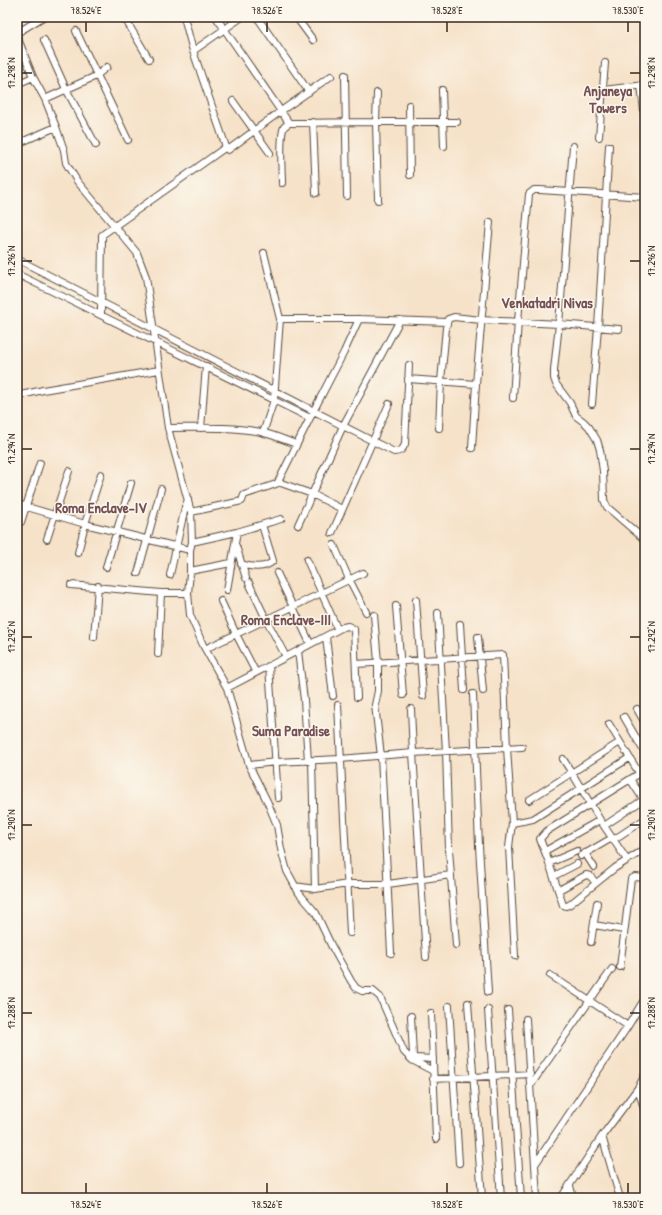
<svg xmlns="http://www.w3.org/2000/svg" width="662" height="1215" font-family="'Patrick Hand',sans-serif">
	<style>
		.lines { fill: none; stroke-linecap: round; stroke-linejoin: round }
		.minor-casing { stroke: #574638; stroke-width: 8 }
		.minor { stroke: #fff; stroke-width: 6 }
		.ticks { fill: none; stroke: #3b2a1e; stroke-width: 1.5 }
		.labels { text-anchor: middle; stroke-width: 3; stroke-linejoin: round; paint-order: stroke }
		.neighbourhood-label { font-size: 15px; font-weight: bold; fill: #755155; stroke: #fbf7ec }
		.neatline { fill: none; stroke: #3b2a1e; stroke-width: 1.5 }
		.ticks-label { font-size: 10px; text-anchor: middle; fill: #3b2a1e }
	</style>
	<rect width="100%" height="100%" fill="#fbf7ec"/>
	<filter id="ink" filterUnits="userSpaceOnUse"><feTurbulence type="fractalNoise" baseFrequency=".025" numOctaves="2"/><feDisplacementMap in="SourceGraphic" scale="8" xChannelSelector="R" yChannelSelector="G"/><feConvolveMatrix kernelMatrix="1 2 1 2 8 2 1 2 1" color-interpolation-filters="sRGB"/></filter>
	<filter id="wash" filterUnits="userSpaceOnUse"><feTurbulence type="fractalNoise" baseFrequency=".012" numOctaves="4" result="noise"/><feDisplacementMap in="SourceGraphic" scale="16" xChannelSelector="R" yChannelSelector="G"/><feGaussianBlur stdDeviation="0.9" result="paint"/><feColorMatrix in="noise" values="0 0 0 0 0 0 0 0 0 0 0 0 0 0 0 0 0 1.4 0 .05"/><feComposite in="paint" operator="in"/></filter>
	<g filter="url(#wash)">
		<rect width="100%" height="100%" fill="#f6e2c9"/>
	</g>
	<g filter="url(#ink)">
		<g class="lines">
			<g class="minor-casing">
				<path id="minor" d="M124 17 149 59
					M184 17 193 51 226 147
					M216 17 289 123 376 122H457
					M257 17 309 92
					M296 17 313 40
					M76 31 128 140
					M17 33 43 17
					M17 36 33 77 45 99 56 127 64 150 66 163 77 181 137 253 146 277 168 428 191 512 192 542 190 550V573L188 593 190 615 203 645 227 688 249 765 267 801 277 825 281 849 287 871 299 893 316 913 331 945 351 981 356 988 362 991H373L380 997 404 1052 412 1060 433 1071
					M44 40 66 89 96 145
					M193 51 242 17
					M345 75 347 196
					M17 84 33 77
					M641 85 645 120
					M442 90 444 146
					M603 90 645 85
					M377 93 376 122 378 200
					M45 99 96 76 107 67
					M233 101 270 153
					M409 105 410 175
					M313 122 316 193
					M599 137 605 63
					M17 144 56 127
					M573 146 559 324 554 370V378L556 384 570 403 576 416 584 422 589 427 597 440 600 450 603 471 604 500 607 507 645 540
					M282 183C282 171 279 137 284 127 286 125 287 125 289 123
					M17 259 394 452C400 452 403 450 405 444L409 365
					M17 274 310 418
					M101 314 102 235 226 147 228 150 281 111 331 76
					M280 319H359L447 322
					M408 379 476 384
					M17 396 43 390 159 370
					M513 398 518 321 529 194 534 190H540L645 197
					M592 404 598 327 609 146
					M168 428C199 428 230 426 261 432 273 435 285 440 296 444
					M201 428 206 366
					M439 428 441 381 446 328 448 319 454 317 481 320 559 324 619 329
					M263 433 274 400 280 319 264 253
					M472 448 476 384 490 222
					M278 482 312 494 342 509
					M17 504 85 524 190 550
					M191 512 242 501 244 495 276 484 278 482 314 410 344 352 359 319
					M21 522 40 463
					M298 525 343 426 400 320
					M332 533 389 404
					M47 539 69 471
					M192 542 237 532 281 519
					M334 545 349 579 366 612
					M236 546 246 578
					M78 553 85 524 101 474
					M307 560 336 626
					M241 564C251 567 265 569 273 561L262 525
					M106 567 131 483
					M190 571 231 563
					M138 573 161 489
					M277 573 309 641
					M170 575 185 507 188 500
					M249 583 266 619 284 653
					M71 585 161 593H188
					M227 590 237 532
					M416 600 423 696
					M221 601 236 634 254 669
					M396 606 403 695
					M438 613 446 751 449 849 456 945
					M374 615 378 662V691L375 705 381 756 391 953
					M460 624 464 690
					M94 637 98 586
					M326 637 333 696
					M478 637 483 691
					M205 649 363 573
					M298 651 304 700 308 761
					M158 654 161 593
					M356 664 503 655 507 748 512 823 509 847 515 956
					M269 666 278 798
					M227 688 343 627 348 626 354 629 357 697
					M473 694 479 846 488 992
					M338 705 350 933
					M411 709 413 753 426 957
					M637 709 645 723
					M624 717 645 753
					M609 724 639 773
					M563 759 572 773 600 820 627 860
					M312 760 315 889
					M249 765 276 762 340 759 413 753 522 747
					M645 770 547 831 540 839 548 860 563 905 566 906 569 905 615 868 645 849
					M630 779 645 802
					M529 800 620 742
					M512 823 533 819 629 758
					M604 826 643 800
					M613 840 645 819
					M545 851 600 820
					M585 853 594 867
					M581 856 612 838
					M549 863 577 851
					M554 876 577 864
					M295 886 315 889 348 884H388L451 875
					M559 890 586 875 590 876 596 883
					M594 925 624 930
					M591 942 597 903
					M620 967 631 879 635 877 645 878
					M550 975 628 1026
					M468 1003 482 1198
					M449 1006 459 1163
					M488 1010 501 1198
					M508 1010 521 1198
					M431 1013 436 1139
					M411 1016 413 1056 415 1058 433 1059
					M526 1019 537 1198
					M433 1079 530 1074
					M530 1086 612 969
					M638 1088 645 1112
					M602 1136 620 1198
					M536 1163 628 1026 642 1003
					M570 1186 573 1198
					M561 1198 602 1136 638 1088 645 1075"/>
			</g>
			<use href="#minor" class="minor"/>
		</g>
	</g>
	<path class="ticks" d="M86 22V32M267 22V32M447 22V32M628 22V32M22 73H32M630 73H640M22 261H32M630 261H640M22 449H32M630 449H640M22 637H32M630 637H640M22 825H32M630 825H640M22 1013H32M630 1013H640M86 1183V1193M267 1183V1193M447 1183V1193M628 1183V1193"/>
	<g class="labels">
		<g class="neighbourhood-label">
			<text x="608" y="96">Anjaneya<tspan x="608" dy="17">Towers</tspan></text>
			<text x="547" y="308">Venkatadri Nivas</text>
			<text x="101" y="513">Roma Enclave-IV</text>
			<text x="286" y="625">Roma Enclave-III</text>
			<text x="291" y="736">Suma Paradise</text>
		</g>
	</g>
	<rect width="662" height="1215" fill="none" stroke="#fbf7ec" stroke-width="44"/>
	<rect x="22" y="22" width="618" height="1171" class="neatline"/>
	<g class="ticks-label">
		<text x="86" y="14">78.524°E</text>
		<text x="267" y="14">78.526°E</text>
		<text x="447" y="14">78.528°E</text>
		<text x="628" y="14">78.530°E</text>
		<text transform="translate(11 73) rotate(-90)" y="4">17.298°N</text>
		<text transform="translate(651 73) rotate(-90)" y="4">17.298°N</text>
		<text transform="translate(11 261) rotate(-90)" y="4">17.296°N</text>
		<text transform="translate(651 261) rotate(-90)" y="4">17.296°N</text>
		<text transform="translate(11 449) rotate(-90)" y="4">17.294°N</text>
		<text transform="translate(651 449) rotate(-90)" y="4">17.294°N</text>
		<text transform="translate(11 637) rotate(-90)" y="4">17.292°N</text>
		<text transform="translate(651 637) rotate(-90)" y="4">17.292°N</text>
		<text transform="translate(11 825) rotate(-90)" y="4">17.290°N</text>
		<text transform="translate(651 825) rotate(-90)" y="4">17.290°N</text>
		<text transform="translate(11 1013) rotate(-90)" y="4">17.288°N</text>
		<text transform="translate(651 1013) rotate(-90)" y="4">17.288°N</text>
		<text x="86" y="1208">78.524°E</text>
		<text x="267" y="1208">78.526°E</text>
		<text x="447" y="1208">78.528°E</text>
		<text x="628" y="1208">78.530°E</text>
	</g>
</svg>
